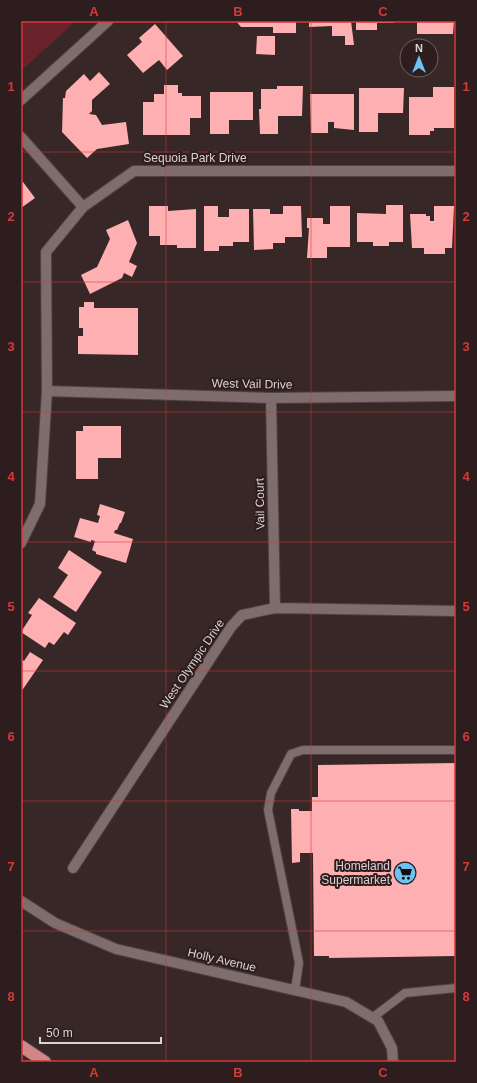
<svg xmlns="http://www.w3.org/2000/svg" width="477" height="1083" font-family="Arial,sans-serif">
	<style>
		.green { fill: #69222b }
		.building { fill: #fdafb2 }
		.lines { fill: none; stroke-linecap: round; stroke-linejoin: round }
		.lane-casing { stroke: #504242; stroke-width: 10 }
		.street-casing { stroke: #504242; stroke-width: 12 }
		.highway-casing { stroke: #504242; stroke-width: 14 }
		.lane { stroke: #7f6c6c; stroke-width: 8 }
		.street { stroke: #7f6c6c; stroke-width: 10 }
		.highway { stroke: #d1878a; stroke-width: 12 }
		.grid { fill: none; stroke: #d73939; stroke-width: 1; stroke-opacity: 0.55 }
		.labels { text-anchor: middle; stroke-width: 4; stroke-linejoin: round; paint-order: stroke }
		.street-label { font-size: 12px; fill: #ddd2d2; stroke: #2d1d1e }
		.poi-label { font-size: 12px; fill: #ddd2d2; stroke: #2d1d1e; text-anchor: end }
		.neatline { fill: none; stroke: #d73939; stroke-width: 1.5 }
		.grid-label { font-size: 13px; text-anchor: middle; font-weight: bold; fill: #d73939 }
	</style>
	<rect width="100%" height="100%" fill="#372727"/>
	<path class="green" d="M21 21H76L21 71Z"/>
	<path class="building" d="M236 21H296V33H273V27H241Z
		M309 21H351L354 45H345V36H332V26L309 27Z
		M356 21H394V23H377V30H356Z
		M417 21H454L453 34H417Z
		M155 24 183 56 167 70 159 60 143 73 127 55 142 42 139 38Z
		M257 36H275V55L256 54Z
		M99 72 110 84 92 100V111L89 114 96 115 102 125 126 122 129 144 97 149 87 158 62 132 63 98H65L66 91 84 74 90 81Z
		M164 85H178V93H182V96H201V118H190V135H143V102H154V94H164Z
		M277 86H303L302 116H278V134H260L259 109H261V89H277Z
		M433 87H454V128H434V131H430V135H409V97H433Z
		M359 88H404L403 113H378V132H359Z
		M210 92H253V120H229V134H210Z
		M310 94H354V130L334 128V122H328V133H311Z
		M23 182 35 198 21 208V183Z
		M386 205H403V242H389V246H373V242H357V213L386 214Z
		M149 206H168V211L196 209V248H177V245H160V236H149Z
		M204 206H218V217H229V209H249V242H233V246H219V251H204Z
		M283 206H301L302 237H285V243H273V249L254 250 253 209H270V214H283Z
		M330 206H350V247H327V258H307L309 228H307V218H323V224H330Z
		M434 206H454L452 248H445V254H424V248H412L410 214H426V216H430V221H434Z
		M128 220 137 243 129 262 137 266 132 277 124 273 122 278 90 294 81 275 97 267 110 239 106 230Z
		M84 302H94V308H138V355L78 354V336H83V328H79V307H84Z
		M83 426H121V458H98V479H76V431H83Z
		M100 504 125 512 121 523H120L117 530H115L114 533 133 539 126 563 96 554V552L92 550 95 541 91 540V542L74 537 80 518 98 523 100 516 97 515Z
		M69 550 102 572 76 612 53 597 68 575 58 568Z
		M39 598 76 623 68 635 64 632 54 645 49 642 45 648 21 632 32 615 28 613Z
		M30 652 43 660 21 692V659L24 661Z
		M456 763V956L329 958V956H314L313 853H300V862L292 863 291 809H299V811H312V797H318V765Z"/>
	<g class="lines">
		<g class="lane-casing">
			<path id="lane" d="M295 990 299 963 268 810 271 793 291 754 303 750H456
				M372 1018 405 993 456 988"/>
		</g>
		<g class="street-casing">
			<path id="street" d="M21 100 108 21
				M21 137 83 207
				M47 391 271 398 456 396
				M271 398 275 608
				M21 543 40 504 47 391 46 252 83 207 134 171H456
				M73 868 231 627 242 615 275 608 456 611
				M21 901 55 923 116 949 346 1002 378 1021 392 1048 393 1062"/>
		</g>
		<g class="highway-casing">
			<path id="highway" d="M21 1046 45 1062"/>
		</g>
		<use href="#lane" class="lane"/>
		<use href="#street" class="street"/>
		<use href="#highway" class="highway"/>
	</g>
	<path class="grid" d="M166 21V1062M311 21V1062M21 152H456M21 282H456M21 412H456M21 542H456M21 671H456M21 801H456M21 931H456"/>
	<defs>
		<g id="supermarket-disc" transform="scale(1.15)"><circle r="9.5" fill="#6dc2f3" stroke="#2d1d1e"/><path d="M-6-5.5h2.5l.6 2H6L4.5 2H-2.5L-4.4-4H-6ZM-1.5 3.2a1.3 1.3 0 1 0 .1 0ZM3 3.2a1.3 1.3 0 1 0 .1 0Z" fill="#111"/></g>
	</defs>
	<g fill-rule="evenodd">
		<use href="#supermarket-disc" x="405" y="873"/>
	</g>
	<g class="labels">
		<g class="street-label">
			<text x="195" y="162">Sequoia Park Drive</text>
			<text transform="translate(252 384) rotate(1)" y="4">West Vail Drive</text>
			<text transform="translate(260 504) rotate(-91)" y="4">Vail Court</text>
			<text transform="translate(192 664) rotate(-56)" y="4">West Olympic Drive</text>
			<text transform="translate(222 960) rotate(13)" y="4">Holly Avenue</text>
		</g>
		<g class="poi-label">
			<text x="390" y="870">Homeland<tspan x="390" dy="14">Supermarket</tspan></text>
		</g>
	</g>
	<rect width="477" height="1083" fill="none" stroke="#2d1d1e" stroke-width="44"/>
	<g transform="translate(419 58)"><circle r="19" fill="#2d1d1e" stroke="#736566"/>
	<path d="M0-3L7 15L0 10L-7 15Z" fill="#6dc2f3"/>
	<text y="-6" font-size="11" font-weight="bold" text-anchor="middle" fill="#ddd2d2">N</text>
	</g>
	<path d="M40 1037v6h121v-6" fill="none" stroke="#ddd2d2" stroke-width="2"/>
	<text x="46" y="1037" font-size="12" fill="#ddd2d2" stroke="#2d1d1e" stroke-width="3" paint-order="stroke">50 m</text>
	<rect x="22" y="22" width="433" height="1039" class="neatline"/>
	<g class="grid-label">
		<text x="94" y="16">A</text>
		<text x="238" y="16">B</text>
		<text x="383" y="16">C</text>
		<text x="11" y="91">1</text>
		<text x="466" y="91">1</text>
		<text x="11" y="221">2</text>
		<text x="466" y="221">2</text>
		<text x="11" y="351">3</text>
		<text x="466" y="351">3</text>
		<text x="11" y="481">4</text>
		<text x="466" y="481">4</text>
		<text x="11" y="611">5</text>
		<text x="466" y="611">5</text>
		<text x="11" y="741">6</text>
		<text x="466" y="741">6</text>
		<text x="11" y="871">7</text>
		<text x="466" y="871">7</text>
		<text x="11" y="1001">8</text>
		<text x="466" y="1001">8</text>
		<text x="94" y="1077">A</text>
		<text x="238" y="1077">B</text>
		<text x="383" y="1077">C</text>
	</g>
</svg>
